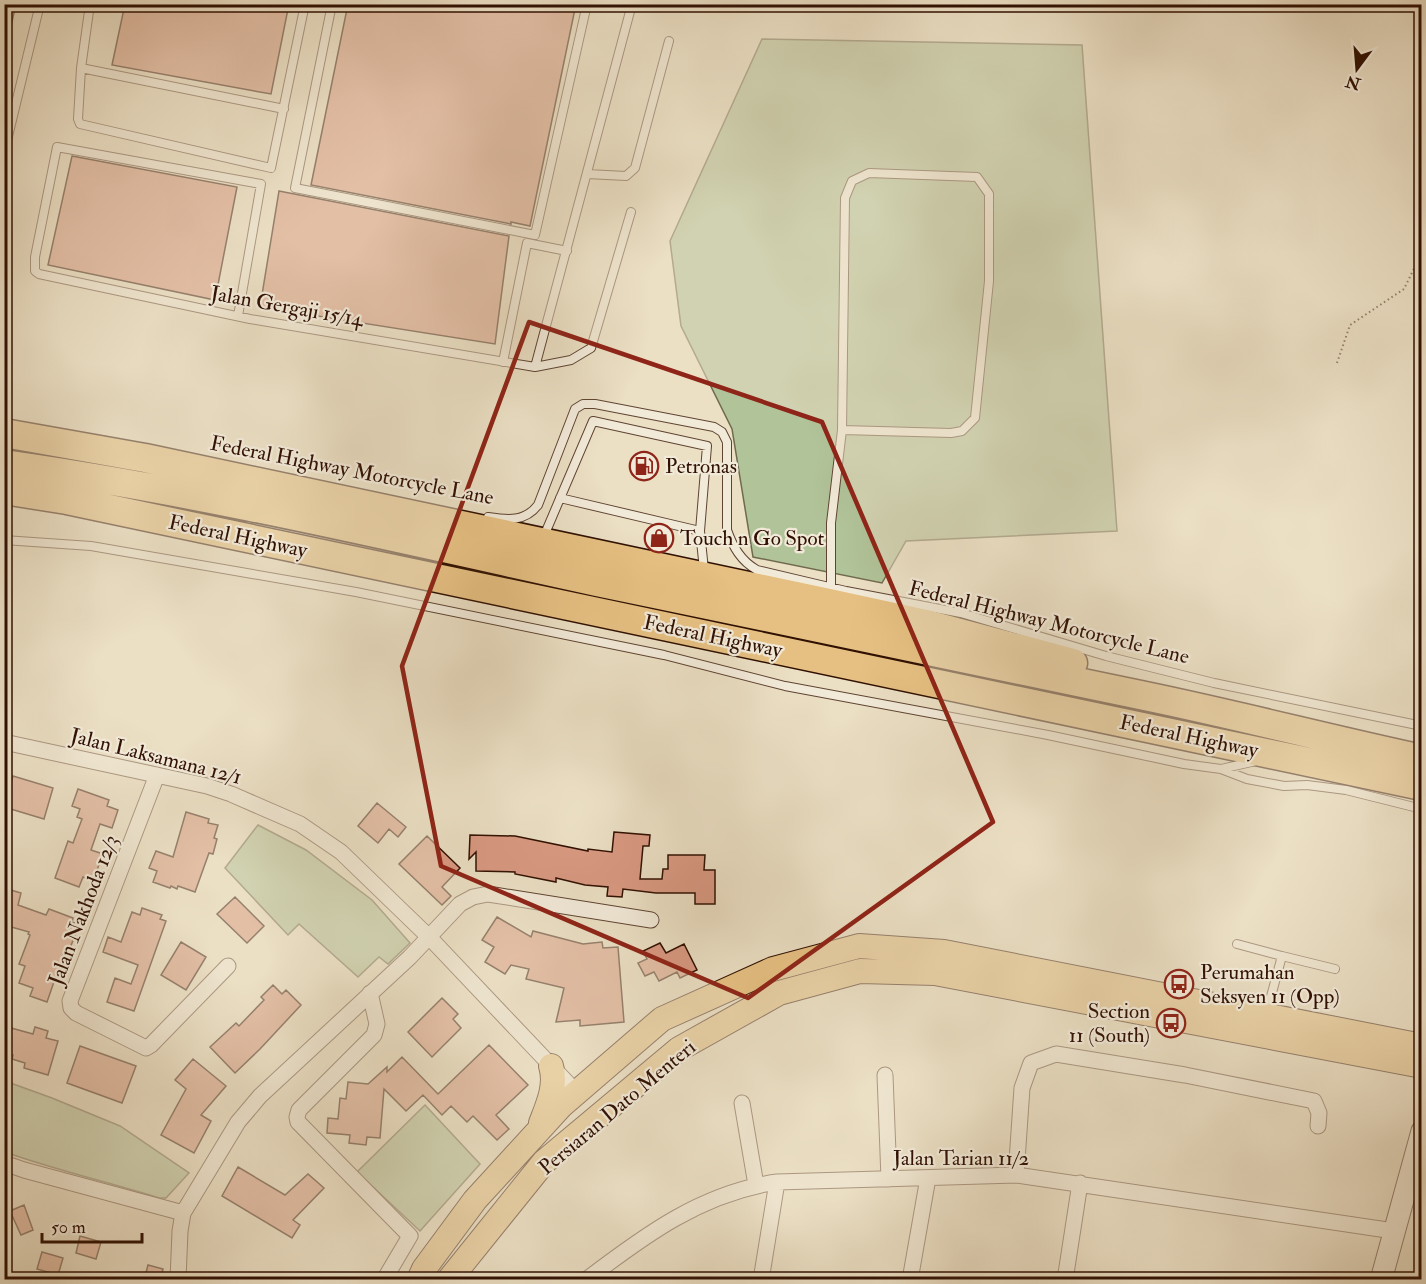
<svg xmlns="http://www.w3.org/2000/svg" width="1426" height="1284" font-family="'IM FELL Double Pica',serif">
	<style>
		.green { fill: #b1c399; stroke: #706a4e; stroke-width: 1.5 }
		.building { fill: #d99982; stroke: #301002; stroke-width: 1.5 }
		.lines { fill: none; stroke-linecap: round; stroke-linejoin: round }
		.lane-casing { stroke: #5f4432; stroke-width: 10 }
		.street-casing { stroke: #5f4432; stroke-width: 17 }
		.secondary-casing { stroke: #301002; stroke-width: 23 }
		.primary-casing { stroke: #301002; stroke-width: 26 }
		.highway-casing { stroke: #301002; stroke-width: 31 }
		.path { stroke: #301002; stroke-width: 2; stroke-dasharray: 1.5 3; stroke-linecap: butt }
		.lane { stroke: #f2ead9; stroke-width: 8 }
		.street { stroke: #f2ead9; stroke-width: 15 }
		.secondary { stroke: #f2ead9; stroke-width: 21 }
		.primary { stroke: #e6c082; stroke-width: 24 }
		.highway { stroke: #e6c082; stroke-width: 28 }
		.marked { fill: none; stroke: #8f2418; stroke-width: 4.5; stroke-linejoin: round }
		.labels { text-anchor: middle; stroke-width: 4.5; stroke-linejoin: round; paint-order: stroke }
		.street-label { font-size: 21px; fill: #301002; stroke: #f2ead9 }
		.poi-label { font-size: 21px; fill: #301002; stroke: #f2ead9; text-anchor: start }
	</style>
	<rect width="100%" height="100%" fill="#ebdfc4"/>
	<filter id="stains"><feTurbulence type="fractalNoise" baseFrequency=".00333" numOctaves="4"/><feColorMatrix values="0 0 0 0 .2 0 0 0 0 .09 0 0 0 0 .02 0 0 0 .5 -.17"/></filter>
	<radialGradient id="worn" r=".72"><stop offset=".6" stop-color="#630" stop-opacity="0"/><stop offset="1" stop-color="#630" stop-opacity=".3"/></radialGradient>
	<path class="green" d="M762 39 1082 45 1117 531 906 541 882 583 753 557 732 429 681 326 670 241Z
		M258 825 306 850 372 900 410 943 388 964 379 957 358 977 299 924 288 935 225 868Z
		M5 1081 52 1098 120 1126 189 1173 166 1198H159C108 1182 55 1170 5 1152Z
		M425 1105 480 1164 420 1231 357 1172Z"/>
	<path class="building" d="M4 4H16L9 35H4Z
		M125 4H289L271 94 112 65Z
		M348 4H576L530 226 511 222V224L311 185Z
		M72 156 237 187 215 300 48 265Z
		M279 191 509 236 495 344 260 307Z
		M13 776 53 788 44 819 4 807Z
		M78 789 109 800 107 806 118 810 112 828 100 824 91 850 103 854 93 881 83 877 79 887 55 878 68 841 73 843 82 819 77 817 80 809 72 806Z
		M377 803 406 827 398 837 389 829 378 843 358 826Z
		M186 812 209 819 208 823 218 825 214 838 217 839 213 854 209 853 195 892 178 886 177 889 171 886 170 888 153 882 157 871 149 868 156 851 173 857Z
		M614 832 650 835 649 846H643L640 879H662L663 869H668V855H705L704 870H715V904H695V893H656L623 889 622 897 607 896 608 887 585 885 556 878V882L515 874V872L476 871V852L469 859 470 835 515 836 588 851V849L612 852Z
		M427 836 460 868 442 887 451 896 442 905 399 864Z
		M4 888 21 893 18 905 46 915 49 909 73 918 72 922 79 924 69 951 65 950 47 1002 30 996 33 988 19 983 25 966 19 964 30 935 28 934 29 932 4 925Z
		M235 897 264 926 247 943 217 914Z
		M142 908 162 915 160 919 166 921 134 1011 107 1002 115 978 131 984 138 965 103 952 108 937 121 942 132 912 140 915Z
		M497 917 531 937 533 931 583 944 602 942 603 948 618 947 624 1022 580 1026V1020L556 1022 564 988 526 979 529 969 511 965 505 974 485 962 494 947 482 940Z
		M181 942 206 957 186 990 161 975Z
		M660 943 666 953 684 944 697 970 680 978 677 972 659 981 654 972 645 976 638 963 647 959 643 951Z
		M273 985 282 994 286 990 301 1005 260 1049 235 1073 210 1047 236 1023 239 1026 264 1000 261 997Z
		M442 998 458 1014 453 1019 461 1028 432 1057 408 1032Z
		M4 1026 33 1034 35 1027 48 1031 46 1038 58 1041 48 1075 24 1068 25 1063 12 1059 13 1055 4 1053Z
		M489 1045 528 1085 496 1115 509 1129 497 1140 473 1116 467 1122 451 1106 442 1115 423 1095 406 1111 384 1089 380 1138 367 1137 366 1145 349 1143 350 1135 327 1133 328 1118 338 1119 340 1098 346 1099 348 1082 368 1084 387 1067V1072L402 1057 438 1094Z
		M80 1046 136 1066 122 1103 67 1083Z
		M193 1059 226 1086 201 1115 211 1121 194 1153 161 1135 186 1089 175 1080Z
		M238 1167 285 1195 308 1174 324 1188 293 1220 300 1225 292 1238 222 1196Z
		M24 1205 33 1230 21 1235 10 1211Z
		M80 1236 101 1242 96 1259 76 1253Z
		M42 1252 63 1258 58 1275 37 1269Z
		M148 1265 163 1269 160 1280H144Z"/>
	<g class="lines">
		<g class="lane-casing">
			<path id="lane" d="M90 4 81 68 78 119 80 124 271 168 305 4
				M332 4 295 188 535 235 587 4
				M81 68 284 109
				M4 153 40 4
				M587 174 626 176 635 168 669 41
				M238 316 261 184 57 147 35 257V271L39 274 250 319 535 367 632 4
				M503 362 527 243 567 251
				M535 367 571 360 591 348 631 212
				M560 498 700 531
				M488 517C508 520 525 522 538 505L575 409 583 404H595L714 427 722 432 727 442V530C733 547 741 561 757 570L846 591 961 613 1106 656 1214 683 1422 726
				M544 536 593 421 707 446 700 531 704 570
				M4 540 91 546 356 592 664 655 785 686 1048 735 1184 764 1221 769 1247 779 1284 786 1307 785 1346 790 1422 809
				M831 593V523L842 430 845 198 852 181 869 173 977 177 989 194V281L975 418 962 431 951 433 842 430
				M1221 769 1256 761
				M1237 944 1282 956 1267 1011
				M1282 956 1335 969"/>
		</g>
		<g class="street-casing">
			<path id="street" d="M4 742 207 786 231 794 300 824 341 852 430 938 577 1093
				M157 775 70 1001 71 1008 76 1013 146 1048 151 1045 228 966
				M370 993 377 1024 374 1035 299 1110 297 1117 298 1122 410 1236 384 1280
				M885 1075 889 1179
				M742 1103 756 1185
				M4 1163 24 1170 183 1213
				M1016 1175 1022 1088 1031 1063 1056 1054 1185 1075 1314 1101 1319 1113 1318 1126
				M178 1280 180 1231 183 1213 238 1122 260 1096 410 957 460 904 473 897 488 894 651 920
				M586 1280C645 1235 702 1193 777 1182L1016 1175 1394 1231
				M761 1280 777 1182
				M910 1280 928 1178
				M1065 1280 1080 1183"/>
		</g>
		<g class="secondary-casing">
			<path id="secondary" d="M1381 1280 1422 1131"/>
		</g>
		<g class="primary-casing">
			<path id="primary" d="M541 1123C548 1105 557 1085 551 1066
				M419 1280 424 1269 475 1200 561 1106 662 1019 773 969 859 946 944 952 1422 1046
				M449 1280 544 1162 679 1049 779 993 860 971 935 973 1422 1066"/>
		</g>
		<g class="highway-casing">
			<path id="highway" d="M4 433 145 458 829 603 930 625 1073 663
				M4 464C204 492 400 539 597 582 779 621 962 657 1145 696 1237 715 1329 739 1422 759
				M4 490 67 500 1422 786"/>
		</g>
		<path class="path" d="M1337 363 1350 325 1404 289 1422 252"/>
		<use href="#lane" class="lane"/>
		<use href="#street" class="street"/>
		<use href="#secondary" class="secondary"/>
		<use href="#primary" class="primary"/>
		<use href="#highway" class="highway"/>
	</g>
	<path d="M0 0H1426V1284H0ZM529 322 822 422 993 822 748 998 441 866 402 666Z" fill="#ebdfc4" fill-opacity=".55" fill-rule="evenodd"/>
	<path class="marked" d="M529 322 822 422 993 822 748 998 441 866 402 666Z"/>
	<defs>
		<g id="fuel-ring" transform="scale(1.5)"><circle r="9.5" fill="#f2ead9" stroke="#8f2418" stroke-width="1.5"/><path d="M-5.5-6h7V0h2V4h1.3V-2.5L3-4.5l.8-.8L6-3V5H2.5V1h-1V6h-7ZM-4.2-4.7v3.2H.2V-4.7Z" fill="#8f2418"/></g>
		<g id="shop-ring" transform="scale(1.5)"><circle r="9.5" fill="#f2ead9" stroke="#8f2418" stroke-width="1.5"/><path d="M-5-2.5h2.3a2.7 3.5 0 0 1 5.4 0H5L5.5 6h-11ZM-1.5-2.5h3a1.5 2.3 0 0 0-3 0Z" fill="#8f2418"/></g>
		<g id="bus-ring" transform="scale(1.5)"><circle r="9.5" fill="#f2ead9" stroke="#8f2418" stroke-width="1.5"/><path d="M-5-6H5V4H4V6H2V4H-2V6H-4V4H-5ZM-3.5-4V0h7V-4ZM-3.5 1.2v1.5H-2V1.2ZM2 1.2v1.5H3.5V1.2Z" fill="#8f2418"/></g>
	</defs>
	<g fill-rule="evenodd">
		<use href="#fuel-ring" x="644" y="466"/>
		<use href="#shop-ring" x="659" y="538"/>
		<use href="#bus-ring" x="1179" y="984"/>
		<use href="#bus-ring" x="1171" y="1023"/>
	</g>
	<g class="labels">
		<g class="street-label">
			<text transform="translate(287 306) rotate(10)" y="7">Jalan Gergaji 15/14</text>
			<text transform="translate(352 470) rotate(11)" y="7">Federal Highway Motorcycle Lane</text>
			<text transform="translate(238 536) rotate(12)" y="7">Federal Highway</text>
			<text transform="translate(1049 622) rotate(14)" y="7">Federal Highway Motorcycle Lane</text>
			<text transform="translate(713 636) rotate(12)" y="7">Federal Highway</text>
			<text transform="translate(1189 736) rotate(12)" y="7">Federal Highway</text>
			<text transform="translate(156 756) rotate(14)" y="7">Jalan Laksamana 12/1</text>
			<text transform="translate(83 910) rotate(-69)" y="7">Jalan Nakhoda 12/3</text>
			<text transform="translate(617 1107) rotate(-40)" y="7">Persiaran Dato Menteri</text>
			<text x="961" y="1165">Jalan Tarian 11/2</text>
		</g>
		<g class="poi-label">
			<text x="665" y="473">Petronas</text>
			<text x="680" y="545">Touch n Go Spot</text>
			<text x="1200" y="979">Perumahan<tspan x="1200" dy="24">Seksyen 11 (Opp)</tspan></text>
			<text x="1150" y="1018" text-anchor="end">Section<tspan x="1150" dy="24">11 (South)</tspan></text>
		</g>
	</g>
	<rect width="1426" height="1284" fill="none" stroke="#ebdfc4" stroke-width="24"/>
	<rect x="6" y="6" width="1414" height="1272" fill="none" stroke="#301002" stroke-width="3"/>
	<rect x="12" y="12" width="1402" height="1260" fill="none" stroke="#301002" stroke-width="1.5"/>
	<g transform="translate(1357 69) rotate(196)" stroke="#f2ead9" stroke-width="4.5" paint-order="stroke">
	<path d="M0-4.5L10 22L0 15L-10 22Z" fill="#301002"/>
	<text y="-9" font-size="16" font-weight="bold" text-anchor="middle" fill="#301002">N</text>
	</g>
	<path d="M42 1233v9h100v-9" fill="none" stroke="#301002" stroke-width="3"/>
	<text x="51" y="1233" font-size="18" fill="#301002" stroke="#f2ead9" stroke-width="4.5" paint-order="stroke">50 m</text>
	<rect width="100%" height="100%" filter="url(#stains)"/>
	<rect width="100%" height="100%" fill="url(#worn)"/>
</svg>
